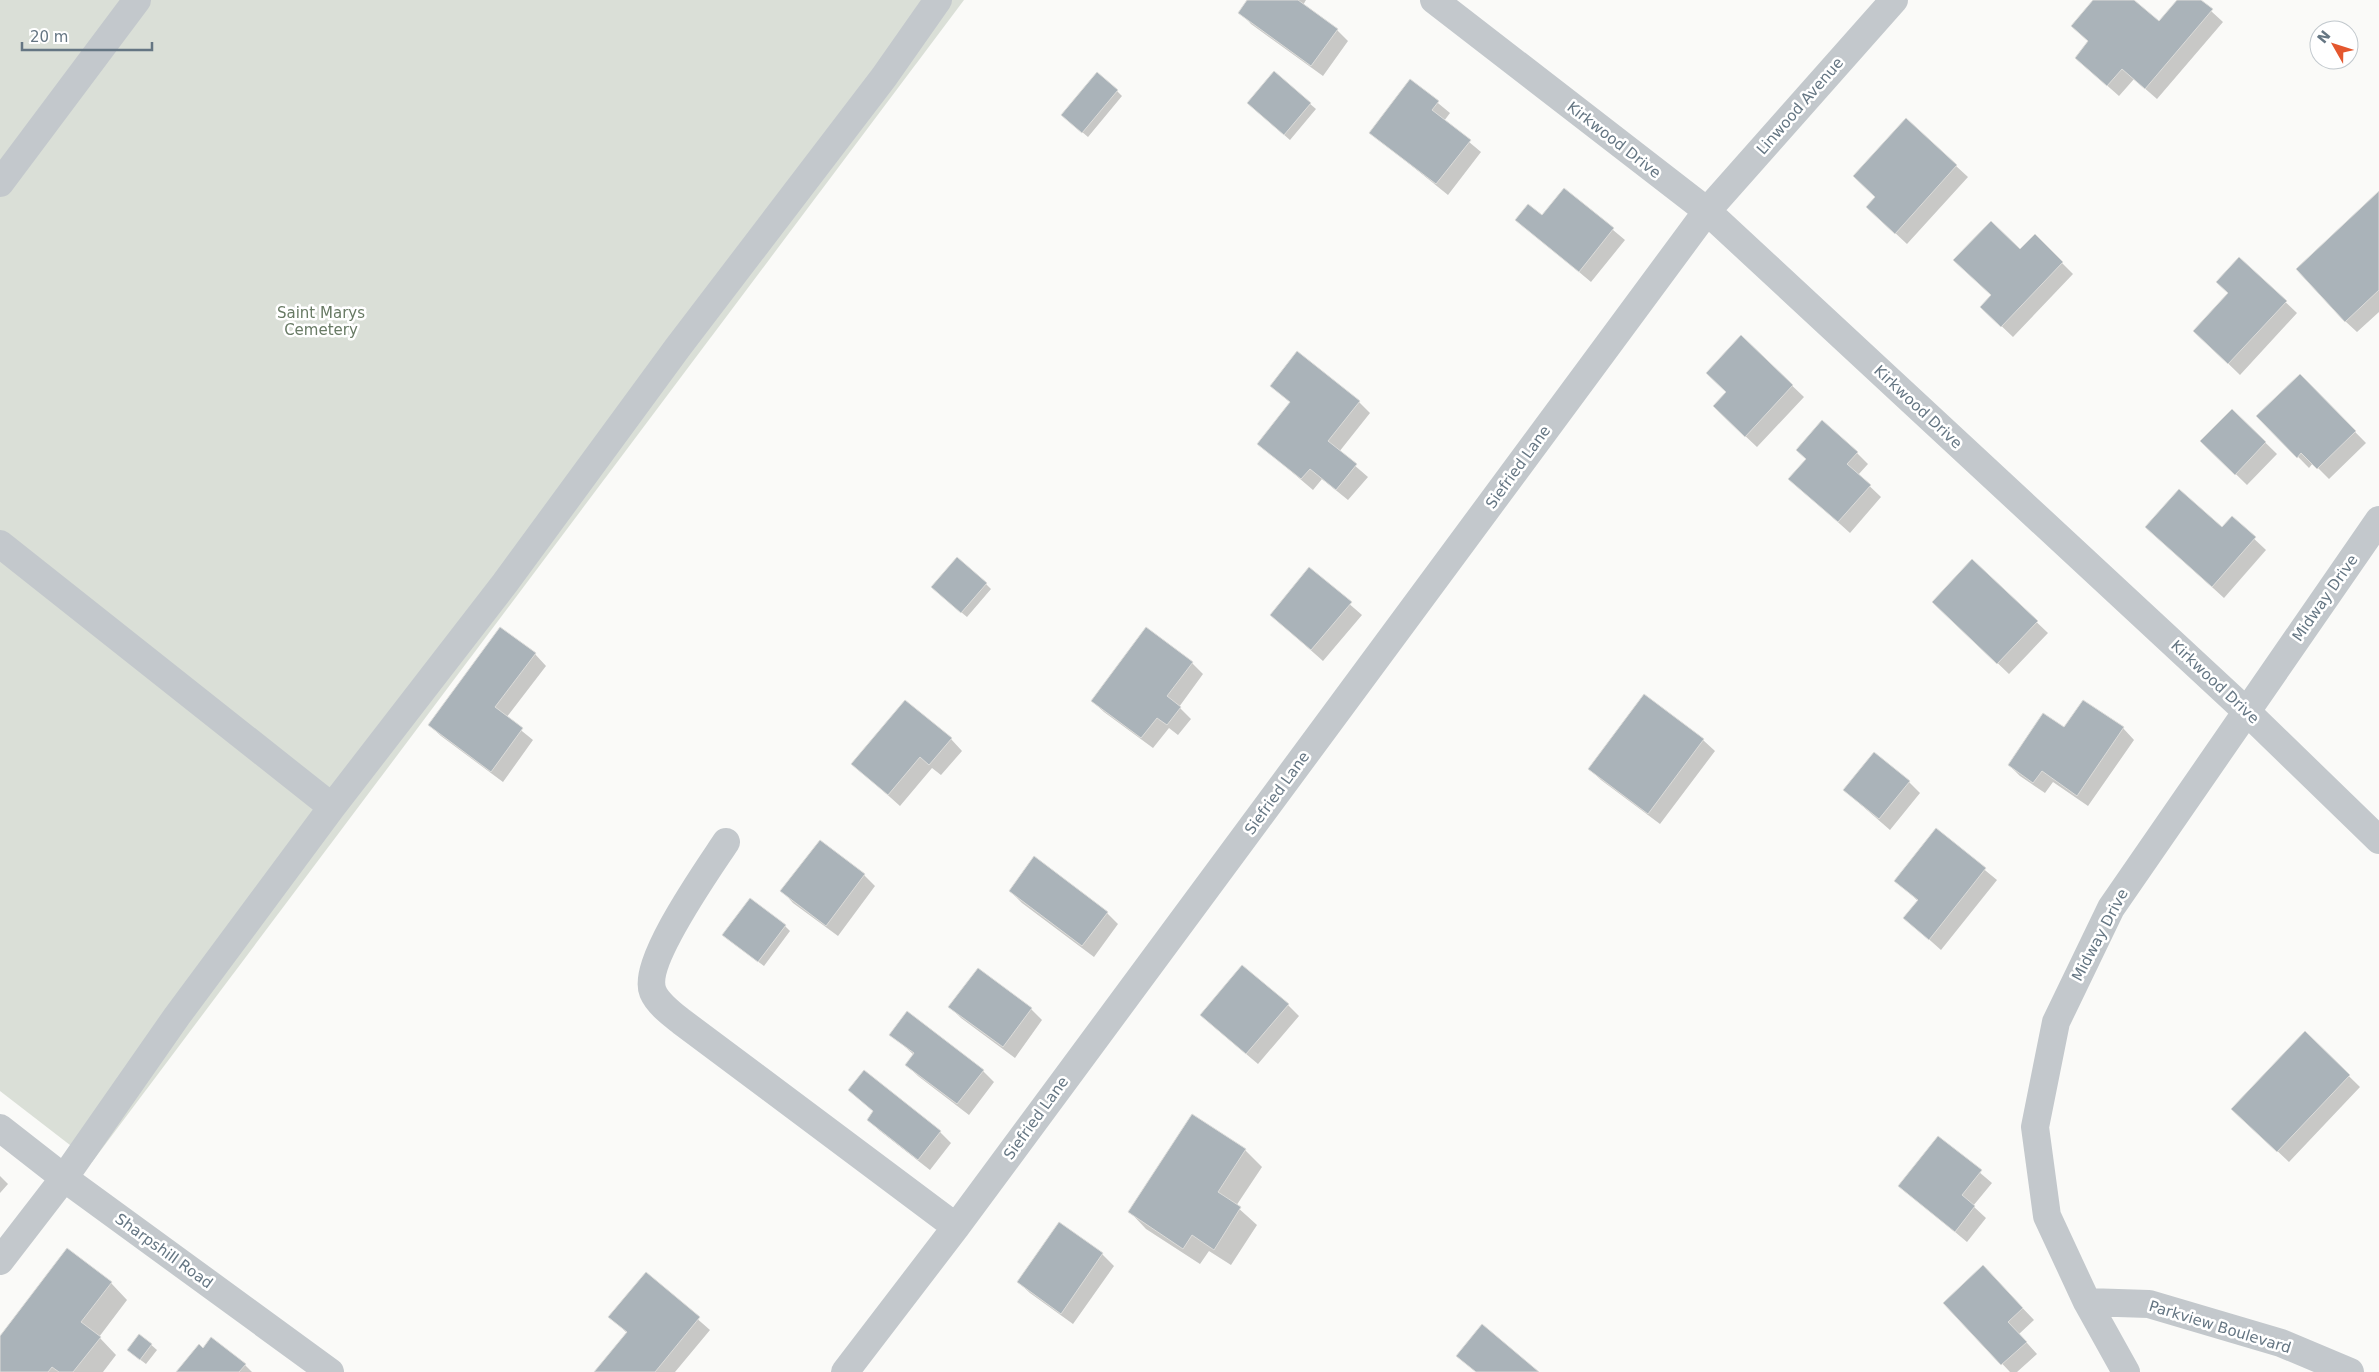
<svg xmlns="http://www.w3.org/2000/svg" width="2379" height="1372" font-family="'DejaVu Sans',sans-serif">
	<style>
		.green { fill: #dadfd7 }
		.shadow { fill: #0003 }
		.building { fill: #aab3b9; stroke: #dcdcda }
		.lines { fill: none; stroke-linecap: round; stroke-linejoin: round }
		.minor { stroke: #c3c8cc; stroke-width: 28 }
		.labels { text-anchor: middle; stroke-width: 5; stroke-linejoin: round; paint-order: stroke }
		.street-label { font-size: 15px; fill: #657683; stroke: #fff }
		.park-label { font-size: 15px; fill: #687a64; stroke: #fff }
	</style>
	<rect width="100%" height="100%" fill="#fafaf8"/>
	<path class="green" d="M0 0H964L92 1162 0 1091Z"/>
	<path class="shadow" d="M1249 0H1306L1303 5 1337 30 1348 41 1323 76 1251 24 1240 12Z
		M2095 0H2132L2159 23 2179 0H2199L2223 22 2157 99 2134 79 2119 96 2076 58 2089 42 2073 26Z
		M1274 73 1316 109 1290 140 1254 109Z
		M1410 80 1450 113 1444 121 1481 152 1448 195 1371 133Z
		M1117 91 1122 96 1088 137 1068 120Z
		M1906 120 1968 177 1907 244 1879 218 1877 197Z
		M1564 189 1625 240 1591 282 1517 220 1542 216Z
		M2379 193V312L2357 332 2345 321Z
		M2035 236 2073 274 2013 337 1993 318 1992 295 2020 251Z
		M2239 258 2297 313 2240 375 2206 342 2230 294Z
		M1741 337 1804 397 1757 447 1726 418 1728 393Z
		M2300 376 2366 443 2329 479 2313 463 2309 468 2258 416Z
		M1271 386 1359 402 1370 413 1339 452 1368 477 1348 500 1322 479 1313 490 1259 444 1291 403Z
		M2232 410 2277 454 2247 485 2202 441Z
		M1857 453 1868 464 1858 475 1881 497 1850 533 1790 479 1807 459Z
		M2232 518 2266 550 2224 598 2158 538 2222 529Z
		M1972 561 2048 633 2009 674 1945 613Z
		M1309 569 1362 615 1323 661 1271 615Z
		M986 584 991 589 967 617 938 593Z
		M535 654 546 666 506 718 533 740 503 782 441 736 429 725Z
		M1192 663 1203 674 1179 707 1191 719 1178 735 1169 728 1153 748 1104 712 1092 701Z
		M1645 696 1703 740 1715 751 1660 824 1601 780 1590 769Z
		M2123 728 2134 740 2088 806 2053 782 2045 793 2020 776 2009 765 2064 729Z
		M951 739 962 751 941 775 932 768 900 806 853 764Z
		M1909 782 1920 793 1890 830 1844 790Z
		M1936 830 1997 880 1941 950 1905 918 1918 901 1896 881Z
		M864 875 875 886 838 936 793 903 782 891Z
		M1010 891 1107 913 1118 924 1094 957 1022 903Z
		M785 926 790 931 764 966 729 940Z
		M1288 1005 1299 1016 1258 1064 1213 1026Z
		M950 1007 1031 1009 1042 1020 1015 1058 961 1018Z
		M2305 1033 2360 1087 2289 1162 2244 1120Z
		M891 1034 983 1071 994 1082 969 1115 918 1076 907 1065 914 1055Z
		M849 1090 940 1132 951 1143 930 1170 880 1131 869 1120 874 1112Z
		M1939 1138 1992 1183 1973 1206 1986 1218 1967 1242 1900 1186Z
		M1245 1150 1262 1167 1236 1206 1257 1225 1231 1265 1209 1251 1200 1264 1146 1229 1130 1212Z
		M0 1176 8 1184 0 1193Z
		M1059 1224 1102 1254 1114 1266 1073 1324 1030 1293 1018 1282Z
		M646 1274 710 1330 675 1372H595L627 1333 610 1317Z
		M1994 1278 2034 1320 2019 1334 2037 1354 2017 1372H2010L1945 1303Z
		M111 1283 127 1300 99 1337 116 1355 103 1372H0V1338Z
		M140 1335 157 1350 146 1364 134 1355Z
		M245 1365 252 1372H177Z"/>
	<path class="building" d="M1247 0H1298L1338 29 1311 66 1238 13Z
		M2093 0H2134L2159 21 2177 0H2201L2213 9 2145 89 2122 69 2107 86 2075 58 2088 41 2071 26Z
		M1274 71 1311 103 1284 135 1247 103Z
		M1097 72 1118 90 1082 133 1061 115Z
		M1410 79 1439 101 1432 110 1471 140 1436 184 1369 133Z
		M1906 118 1957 165 1895 234 1866 207 1875 197 1853 176Z
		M1564 188 1614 228 1579 272 1515 220 1528 204 1542 215Z
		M2379 191V290L2345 322 2296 269Z
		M1991 221 2020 249 2035 234 2063 262 2001 327 1980 307 1991 295 1953 260Z
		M2239 257 2287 301 2228 364 2193 331 2228 293 2216 282Z
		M1741 335 1793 385 1745 437 1713 406 1726 392 1706 373Z
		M1297 351 1360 401 1328 441 1357 464 1336 490 1310 469 1301 479 1257 444 1290 402 1270 386Z
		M2300 374 2356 431 2317 469 2301 453 2297 458 2256 416Z
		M2232 409 2266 442 2235 475 2200 441Z
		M1822 420 1858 452 1847 464 1871 485 1838 522 1788 479 1806 459 1796 450Z
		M2179 489 2222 527 2232 516 2256 537 2212 587 2145 527Z
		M957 557 987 583 961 613 931 587Z
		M1972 559 2038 621 1997 664 1932 602Z
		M1309 567 1352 602 1311 650 1270 615Z
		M500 627 536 653 495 707 523 728 491 772 428 725Z
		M1146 627 1193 662 1167 696 1181 707 1167 725 1157 718 1141 738 1091 701Z
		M1644 694 1704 739 1648 814 1588 769Z
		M905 700 952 738 929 765 920 757 888 795 851 764Z
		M2083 700 2124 727 2077 796 2042 771 2033 783 2008 765 2043 713 2064 727Z
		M1874 752 1910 781 1879 819 1843 790Z
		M1936 828 1986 868 1929 940 1903 918 1918 900 1894 881Z
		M820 840 865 874 826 926 780 891Z
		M1034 856 1108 912 1082 946 1009 891Z
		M750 898 786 925 758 962 722 935Z
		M1242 965 1289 1004 1246 1054 1200 1015Z
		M978 968 1032 1008 1003 1047 948 1007Z
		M907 1011 984 1070 957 1104 905 1065 914 1053 889 1035Z
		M2305 1031 2350 1075 2277 1152 2231 1109Z
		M864 1070 941 1131 918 1160 867 1120 873 1111 848 1090Z
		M1192 1114 1246 1149 1218 1192 1241 1207 1214 1250 1192 1235 1183 1249 1128 1212Z
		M1938 1136 1982 1170 1962 1195 1975 1206 1955 1232 1898 1186Z
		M1059 1222 1103 1253 1061 1314 1017 1282Z
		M67 1248 112 1282 81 1322 101 1337 73 1372H59L52 1367 48 1372H0V1336Z
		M1983 1265 2023 1308 2008 1322 2027 1342 2001 1365 1943 1303Z
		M646 1272 700 1317 655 1372H594L627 1332 608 1317Z
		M1482 1324 1539 1372H1476L1456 1356Z
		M139 1334 152 1344 140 1360 127 1350Z
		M211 1337 246 1364 239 1372H176L199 1344 203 1348Z"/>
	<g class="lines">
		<path class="minor" d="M1434 0 1707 211 2246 711 2379 840
			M0 183 137 0
			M0 544 332 807 177 1016 64 1178 0 1261
			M332 807 505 583 678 347 884 77 938 0
			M726 842C709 868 641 963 653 992 658 1004 672 1014 682 1022L956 1227
			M0 1128 64 1178 330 1372
			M2087 1302 2149 1304 2281 1343 2350 1372
			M845 1372 956 1227 1707 211 1894 0
			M2126 1372 2087 1302 2047 1216 2035 1127 2056 1022 2111 908 2379 520"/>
	</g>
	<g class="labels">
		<g class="street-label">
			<text transform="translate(1800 106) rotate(-49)" y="5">Linwood Avenue</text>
			<text transform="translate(1614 140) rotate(38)" y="5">Kirkwood Drive</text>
			<text transform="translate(1918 407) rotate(43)" y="5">Kirkwood Drive</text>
			<text transform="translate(1518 467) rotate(-54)" y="5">Siefried Lane</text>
			<text transform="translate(2325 598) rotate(-55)" y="5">Midway Drive</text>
			<text transform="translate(2215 682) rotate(43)" y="5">Kirkwood Drive</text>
			<text transform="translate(1277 793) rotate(-54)" y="5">Siefried Lane</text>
			<text transform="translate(2100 935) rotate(-62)" y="5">Midway Drive</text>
			<text transform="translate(1036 1118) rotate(-54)" y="5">Siefried Lane</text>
			<text transform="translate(164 1251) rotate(36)" y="5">Sharpshill Road</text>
			<text transform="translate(2220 1327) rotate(17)" y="5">Parkview Boulevard</text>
		</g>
		<g class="park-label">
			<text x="321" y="318">Saint Marys<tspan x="321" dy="17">Cemetery</tspan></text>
		</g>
	</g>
	<g transform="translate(2334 45) rotate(309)"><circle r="24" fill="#ffffff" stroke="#c1c8cd"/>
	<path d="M0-4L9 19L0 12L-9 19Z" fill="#e4572e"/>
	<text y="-8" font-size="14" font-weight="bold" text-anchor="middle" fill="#657683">N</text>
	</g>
	<path d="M22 42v8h130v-8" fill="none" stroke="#657683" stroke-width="2.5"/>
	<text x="30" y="42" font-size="15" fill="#657683" stroke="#ffffff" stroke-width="4" paint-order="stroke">20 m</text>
</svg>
